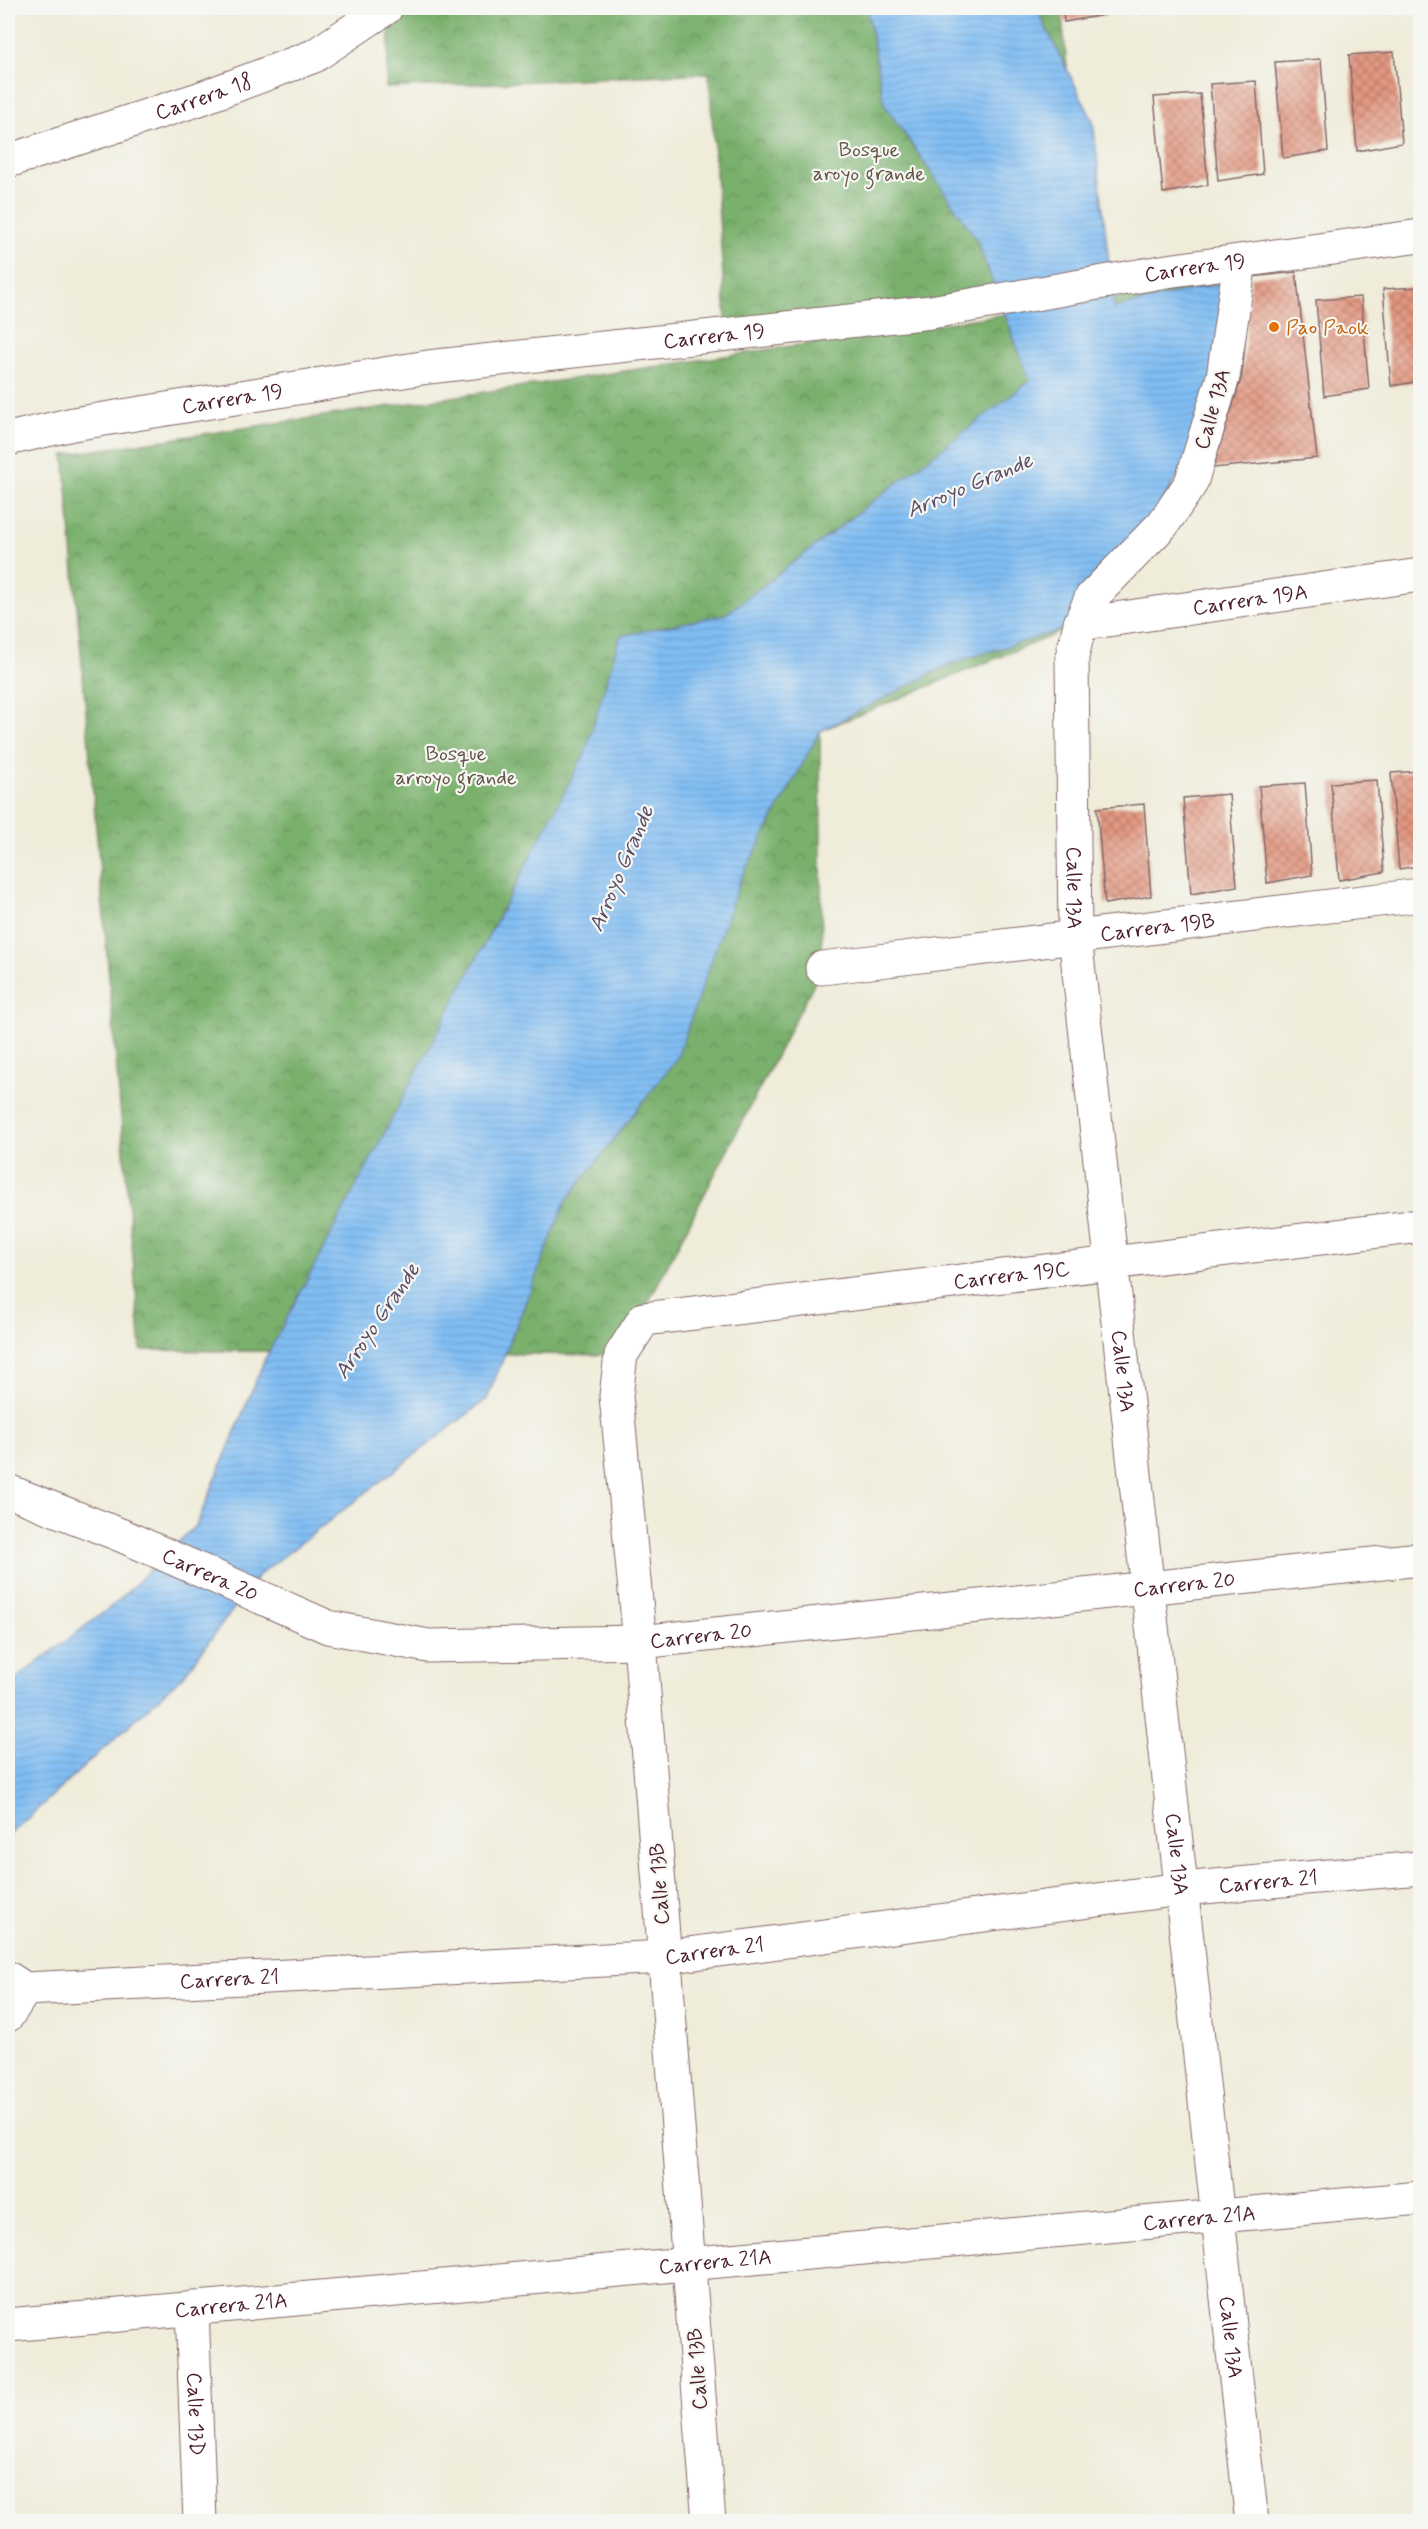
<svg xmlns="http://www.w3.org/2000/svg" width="1428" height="2529" font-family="Mynerve,sans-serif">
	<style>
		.forest { fill: url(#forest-crowns); stroke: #62684c; stroke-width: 1.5 }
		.water { fill: url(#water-rules); stroke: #656e8f; stroke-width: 1.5 }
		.building { fill: url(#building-cross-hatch) }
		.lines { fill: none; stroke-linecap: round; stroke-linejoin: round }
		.street-casing { stroke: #846768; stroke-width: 35 }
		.secondary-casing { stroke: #846768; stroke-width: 35 }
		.street { stroke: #fff; stroke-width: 33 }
		.secondary { stroke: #fff; stroke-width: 33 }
		.food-dot { fill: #e8710a; stroke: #f6f6f2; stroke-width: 2 }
		.labels { text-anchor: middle; stroke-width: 4.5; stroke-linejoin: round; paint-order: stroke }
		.street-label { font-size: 21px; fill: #4a1f2b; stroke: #f6f6f2 }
		.park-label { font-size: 21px; fill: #615344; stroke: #f6f6f2 }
		.food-label { font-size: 21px; fill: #c56008; stroke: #f6f6f2; text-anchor: start }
		.water-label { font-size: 22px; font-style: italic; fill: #5a4e67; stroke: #f6f6f2 }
	</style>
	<defs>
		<pattern id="forest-crowns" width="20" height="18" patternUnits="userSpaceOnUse" patternTransform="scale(1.5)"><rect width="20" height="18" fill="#79b06c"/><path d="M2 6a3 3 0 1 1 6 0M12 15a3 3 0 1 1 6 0" fill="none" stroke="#658f59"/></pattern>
		<pattern id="water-rules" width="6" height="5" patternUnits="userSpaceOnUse" patternTransform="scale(1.5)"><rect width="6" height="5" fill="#80bdf3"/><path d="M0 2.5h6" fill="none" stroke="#70a2d0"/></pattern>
		<pattern id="building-cross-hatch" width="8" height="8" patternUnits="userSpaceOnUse" patternTransform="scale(1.5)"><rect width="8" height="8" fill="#e39881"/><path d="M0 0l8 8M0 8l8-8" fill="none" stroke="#ba7b6a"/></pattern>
	</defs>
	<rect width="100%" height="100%" fill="#f6f6f2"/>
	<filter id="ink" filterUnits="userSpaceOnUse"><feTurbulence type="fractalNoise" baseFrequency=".0167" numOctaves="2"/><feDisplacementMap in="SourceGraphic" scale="12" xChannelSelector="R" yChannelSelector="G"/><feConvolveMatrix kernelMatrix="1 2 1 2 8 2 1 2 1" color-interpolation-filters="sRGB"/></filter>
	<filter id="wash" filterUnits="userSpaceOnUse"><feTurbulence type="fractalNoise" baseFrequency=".008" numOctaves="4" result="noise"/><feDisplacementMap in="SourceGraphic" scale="24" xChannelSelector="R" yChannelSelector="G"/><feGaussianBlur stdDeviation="1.35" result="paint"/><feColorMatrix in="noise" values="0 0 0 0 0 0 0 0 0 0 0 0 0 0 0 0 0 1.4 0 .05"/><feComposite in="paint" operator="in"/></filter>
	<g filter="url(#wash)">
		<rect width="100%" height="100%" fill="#efecd9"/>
		<path class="forest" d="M391 8H1061L1089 284 727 335 709 73 386 88Z
			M1220 282 1163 524 1080 624 820 731 822 968 621 1355 141 1350 64 455Z"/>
		<path class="water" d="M867 8H1038L1040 16 1093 121 1114 308 1237 279 1202 440 1080 624 952 663 820 731 740 880 677 1058 566 1201 487 1399 258 1576 184 1675 8 1836V1685L117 1602 197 1524 264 1361 585 753 620 636 726 614 1030 381 976 238 884 104Z"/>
		<g id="blocks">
			<path class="building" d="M1063 8H1109V14L1064 22Z
				M1143 8H1175V9L1144 14Z
				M1394 52 1402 143 1357 151 1349 55Z
				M1321 59 1328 151 1283 158 1275 62Z
				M1256 81 1263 174 1218 181 1210 84Z
				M1200 94 1208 185 1163 193 1154 97Z
				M1296 272 1317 458 1213 468 1242 376 1251 277Z
				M1420 287V381L1391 386 1383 289Z
				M1361 297 1369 389 1324 396 1316 300Z
				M1420 771V866L1399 869 1391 773Z
				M1377 780 1384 872 1339 880 1331 783Z
				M1305 783 1312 875 1267 883 1259 786Z
				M1229 794 1237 886 1191 894 1183 798Z
				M1144 804 1151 896 1105 904 1097 808Z"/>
		</g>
	</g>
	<g filter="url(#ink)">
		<use href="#blocks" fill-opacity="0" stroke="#846768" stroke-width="1.5"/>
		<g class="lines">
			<g class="street-casing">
				<g id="street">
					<path id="s1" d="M8 161 199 99 314 56 386 8"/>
					<path id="s2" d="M1240 261 1223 377 1191 483 1163 524 1091 598 1080 624 1072 657 1075 937 1252 2522"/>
					<path id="s3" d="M1080 624 1420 575"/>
					<path id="s4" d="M822 968 1420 895"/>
					<path id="s5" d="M8 1491 123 1536 328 1627 428 1646 640 1642 1420 1559"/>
					<path id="s6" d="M8 1978 25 1989 665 1957 1181 1889 1420 1868"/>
					<path d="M8 2015 25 1989"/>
					<path id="s7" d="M192 2308 200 2522"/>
					<path id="s8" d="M8 2325 1420 2198"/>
					<path id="s9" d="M709 2522 640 1642 616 1396 621 1355 644 1319 1420 1226"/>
				</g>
			</g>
			<g class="secondary-casing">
				<g id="secondary">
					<path id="s10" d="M8 439 73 424 428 367 931 312 1167 271 1420 236"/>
				</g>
			</g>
			<use href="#street" class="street"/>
			<use href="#secondary" class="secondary"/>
		</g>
	</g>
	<circle class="food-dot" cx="1274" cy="327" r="6"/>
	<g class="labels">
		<g class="street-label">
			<text dy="7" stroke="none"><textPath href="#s1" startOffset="206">Carrera 18</textPath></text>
			<text dy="7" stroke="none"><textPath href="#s10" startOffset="1200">Carrera 19</textPath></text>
			<text dy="7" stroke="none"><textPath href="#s10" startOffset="714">Carrera 19</textPath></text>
			<text dy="7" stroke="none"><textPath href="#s10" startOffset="228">Carrera 19</textPath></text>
			<text transform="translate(1212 409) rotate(-74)" y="7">Calle 13A</text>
			<text dy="7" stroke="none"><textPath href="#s3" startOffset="172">Carrera 19A</textPath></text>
			<text dy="7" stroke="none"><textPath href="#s2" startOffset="674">Calle 13A</textPath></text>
			<text dy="7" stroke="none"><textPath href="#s4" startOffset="338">Carrera 19B</textPath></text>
			<text dy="7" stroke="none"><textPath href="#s9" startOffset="1584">Carrera 19C</textPath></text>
			<text dy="7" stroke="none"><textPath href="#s2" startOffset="1160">Calle 13A</textPath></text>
			<text dy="7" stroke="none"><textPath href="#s5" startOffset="219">Carrera 20</textPath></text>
			<text dy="7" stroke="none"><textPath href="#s5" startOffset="1209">Carrera 20</textPath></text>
			<text dy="7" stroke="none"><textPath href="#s5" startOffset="723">Carrera 20</textPath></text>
			<text dy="7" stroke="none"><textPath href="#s2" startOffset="1646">Calle 13A</textPath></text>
			<text dy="7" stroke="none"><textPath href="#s6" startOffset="1269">Carrera 21</textPath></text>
			<text transform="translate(659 1884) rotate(-94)" y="7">Calle 13B</text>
			<text dy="7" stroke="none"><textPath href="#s6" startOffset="711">Carrera 21</textPath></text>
			<text dy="7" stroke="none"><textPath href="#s6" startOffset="225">Carrera 21</textPath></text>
			<text dy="7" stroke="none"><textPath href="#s8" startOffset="1196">Carrera 21A</textPath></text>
			<text dy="7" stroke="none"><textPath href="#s8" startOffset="710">Carrera 21A</textPath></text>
			<text dy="7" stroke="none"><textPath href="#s8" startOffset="224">Carrera 21A</textPath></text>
			<text dy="7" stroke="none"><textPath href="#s2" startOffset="2132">Calle 13A</textPath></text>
			<text transform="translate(697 2369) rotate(-94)" y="7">Calle 13B</text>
			<text dy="7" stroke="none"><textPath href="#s7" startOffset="106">Calle 13D</textPath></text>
		</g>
		<g class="park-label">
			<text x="869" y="156">Bosque<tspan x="869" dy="24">aroyo grande</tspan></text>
			<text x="456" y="760">Bosque<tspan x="456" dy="24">arroyo grande</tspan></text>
		</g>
		<g class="food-label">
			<text x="1286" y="334">Pao Paok</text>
		</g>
		<g class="water-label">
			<text transform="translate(969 484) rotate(-23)" y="8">Arroyo Grande</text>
			<text transform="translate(620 868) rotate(-67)" y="8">Arroyo Grande</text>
			<text transform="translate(376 1320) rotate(-56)" y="8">Arroyo Grande</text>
		</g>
	</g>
	<rect width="1428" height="2529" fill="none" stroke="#f6f6f2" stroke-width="30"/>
</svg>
